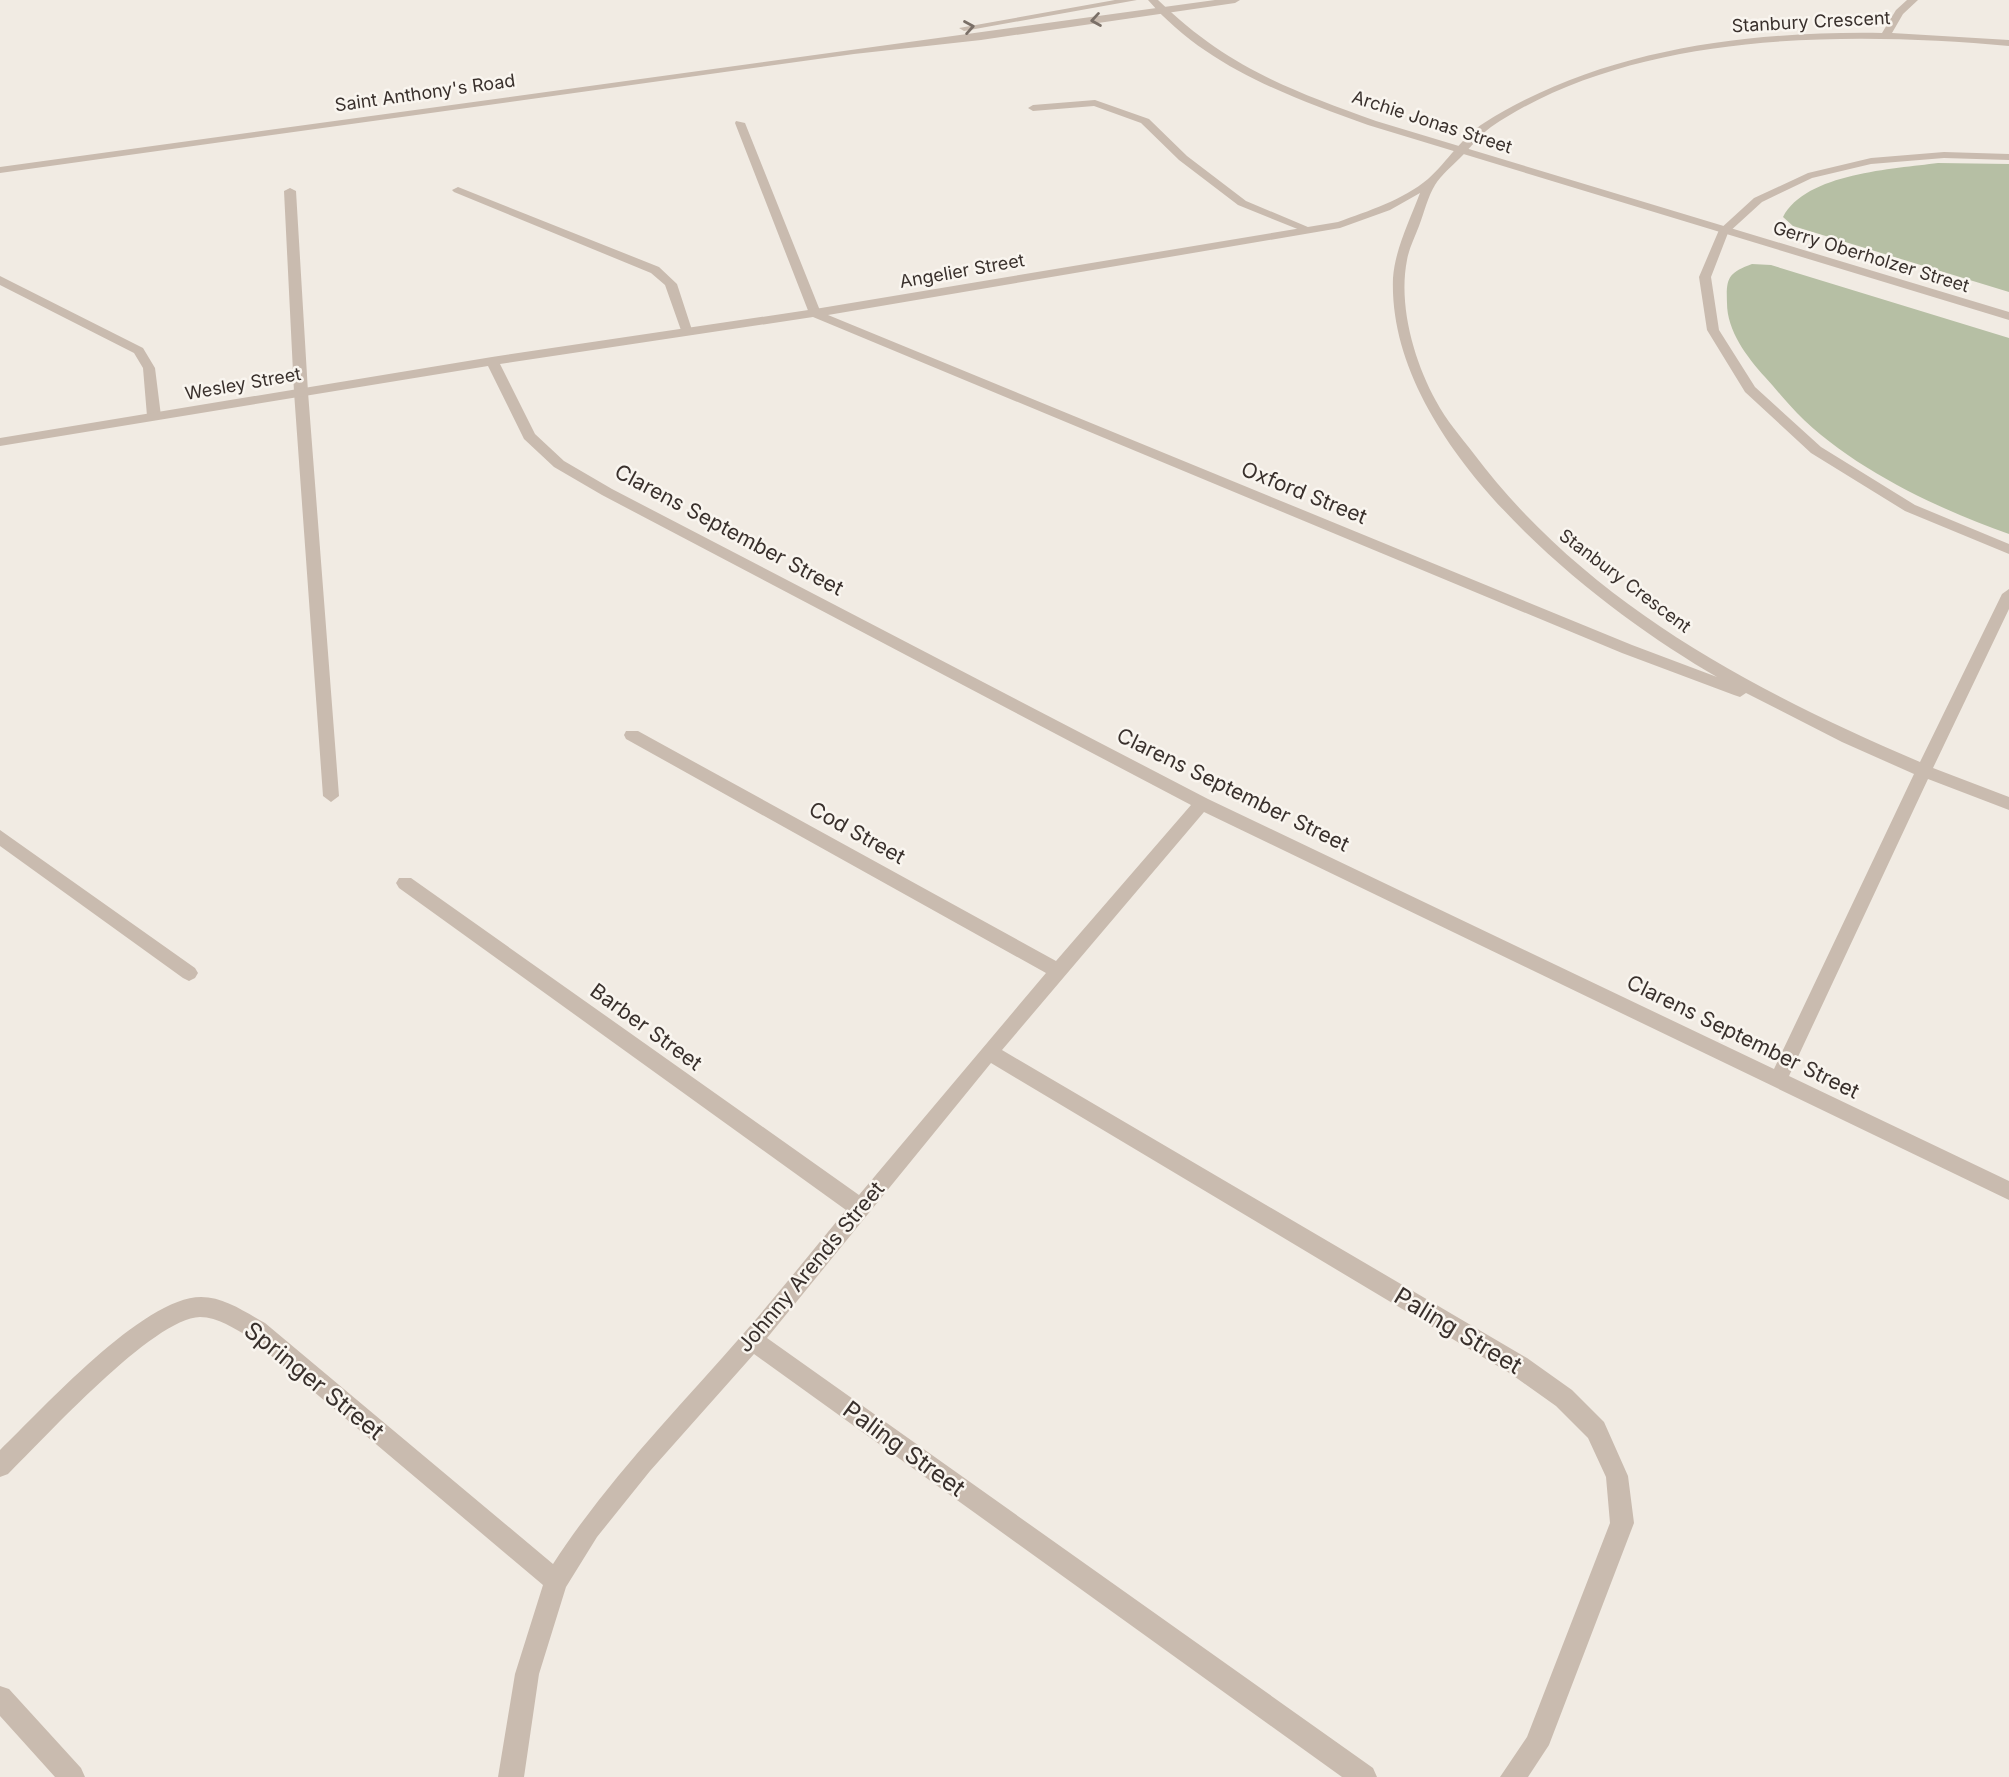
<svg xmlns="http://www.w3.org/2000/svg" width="2009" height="1777" font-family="Inter,sans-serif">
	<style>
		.green { fill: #b6bfa4 }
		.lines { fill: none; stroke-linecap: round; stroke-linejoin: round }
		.service { fill: #c9bbaf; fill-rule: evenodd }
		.minor { fill: #c9bbaf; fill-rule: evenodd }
		.tertiary { fill: #c9bbaf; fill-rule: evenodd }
		.oneway { stroke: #7a6f67 }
		.labels { text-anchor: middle; stroke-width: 5; stroke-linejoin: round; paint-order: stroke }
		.far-street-label { font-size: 18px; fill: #39302c; stroke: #f9f5ef }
		.street-label { font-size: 21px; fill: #39302c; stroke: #f9f5ef }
		.near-street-label { font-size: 24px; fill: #39302c; stroke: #f9f5ef }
	</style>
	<rect width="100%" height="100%" fill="#f1ebe3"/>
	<path class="green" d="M1938 163 2009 164V292L1793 226 1783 217C1806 173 1894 169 1938 163Z
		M1752 264 1771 265 2009 338V534C1938 509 1851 468 1797 413 1786 402 1776 389 1765 377 1747 357 1727 331 1727 303 1726 278 1728 273 1752 264Z"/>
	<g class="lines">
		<path class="service" d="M1095 100 1149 119 1187 156 1246 201 1315 230 1305 232 1238 205 1179 160 1141 123 1094 106 1033 111 1028 108 1033 105Z
			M736 121 745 123 821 313 819 316H811L809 313 735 123Z
			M458 187 659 267 677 284 692 330 686 334 682 333 665 285 651 273 454 192 452 190Z
			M290 188 296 191 308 392 339 796 331 802 323 796 294 392 284 191Z
			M0 276 143 348 155 368 161 416 159 419 154 420 147 416 143 368 134 353 0 285Z"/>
		<path class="minor" d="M1115 0H1137L964 31 959 28Z
			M1215 0H1240L1235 3 981 40 854 54 0 173V167Z
			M1907 0H1918L1903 14 1892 33 2009 40V46C1846 31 1632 31 1491 127 1480 135 1470 148 1460 158 1452 166 1441 175 1435 185 1428 196 1424 213 1419 226 1415 237 1409 248 1407 260 1398 305 1414 361 1436 401 1446 420 1461 437 1474 454 1585 602 1753 691 1920 762L2002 594 2009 589V609L1933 768 2009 797V810L1928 779 1789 1076 2009 1181V1200L1204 812 1002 1050 1527 1358 1572 1390 1604 1422 1628 1476 1634 1523 1549 1745 1528 1777H1500L1527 1737 1610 1523 1606 1477 1588 1438 1556 1406 1511 1374 991 1063 767 1338 1373 1768 1377 1777H1342L754 1354 650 1471 597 1537 566 1587 539 1674 524 1777H498L515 1674 543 1585 249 1337C235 1329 218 1317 200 1317 153 1318 45 1438 8 1474L0 1477V1450C42 1410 143 1297 201 1297 224 1297 245 1312 265 1323L553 1564C608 1479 678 1409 744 1333 779 1293 812 1251 846 1210L399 888 396 883 399 878H411L859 1195 1046 973 626 739 624 735 626 731H638L1056 961 1191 805 602 495 554 467 524 439 488 366 0 446V438L492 357 815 309 1338 222C1368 211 1403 200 1428 179 1447 162 1463 136 1484 123 1601 49 1747 31 1882 33L1896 10ZM1420 193C1410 220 1395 249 1393 278 1387 442 1589 603 1717 677L1632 645 828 315 1340 228 1390 210ZM813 317 1622 653 1734 695 1740 697 1746 693 1842 742 1914 774 1774 1069 1208 799 612 489 564 461 535 434 500 364Z
			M1944 152 2009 154V160L1944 158 1871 164 1812 178 1762 202 1728 233 1711 277 1719 330 1755 387 1821 447 1915 505 2009 544V554L1905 511 1811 453 1745 392 1707 330 1699 277 1719 230 1754 198 1808 173 1871 158Z
			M0 830 195 968 198 973 195 978 189 981 183 978 0 846Z
			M0 1686 9 1689 81 1768 85 1777H55L0 1716Z"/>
		<path class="tertiary" d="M1148 0H1158C1227 67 1288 89 1376 121L2009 312V320L1368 125C1288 96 1206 67 1148 0Z"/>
	</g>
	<defs><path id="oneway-chevron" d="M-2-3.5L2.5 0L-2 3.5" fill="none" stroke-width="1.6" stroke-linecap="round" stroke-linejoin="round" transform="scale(1.75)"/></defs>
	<g class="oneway">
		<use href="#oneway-chevron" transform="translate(1096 20) rotate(171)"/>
		<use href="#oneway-chevron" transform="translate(969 27) rotate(-10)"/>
	</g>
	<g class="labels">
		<g class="far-street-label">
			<text transform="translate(1811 22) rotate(-3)" y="6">Stanbury Crescent</text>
			<text transform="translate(425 93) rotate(-8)" y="6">Saint Anthony's Road</text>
			<text transform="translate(1432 122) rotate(18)" y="6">Archie Jonas Street</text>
			<text transform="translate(1871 257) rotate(17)" y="6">Gerry Oberholzer Street</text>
			<text transform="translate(962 271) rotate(-10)" y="6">Angelier Street</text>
			<text transform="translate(243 384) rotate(-10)" y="6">Wesley Street</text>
			<text transform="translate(1625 581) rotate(37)" y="6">Stanbury Crescent</text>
		</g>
		<g class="street-label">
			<text transform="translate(1304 493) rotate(22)" y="7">Oxford Street</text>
			<text transform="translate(729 530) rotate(28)" y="7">Clarens September Street</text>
			<text transform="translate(1233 790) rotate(26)" y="7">Clarens September Street</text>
			<text transform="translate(857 833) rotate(29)" y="7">Cod Street</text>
			<text transform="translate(646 1027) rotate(36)" y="7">Barber Street</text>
			<text transform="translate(1743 1037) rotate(26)" y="7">Clarens September Street</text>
			<text transform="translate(811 1267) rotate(-50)" y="7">Johnny Arends Street</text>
		</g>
		<g class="near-street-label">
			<text transform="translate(1458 1331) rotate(31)" y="8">Paling Street</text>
			<text transform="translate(314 1381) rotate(39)" y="8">Springer Street</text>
			<text transform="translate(904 1449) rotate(36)" y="8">Paling Street</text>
		</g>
	</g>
</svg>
